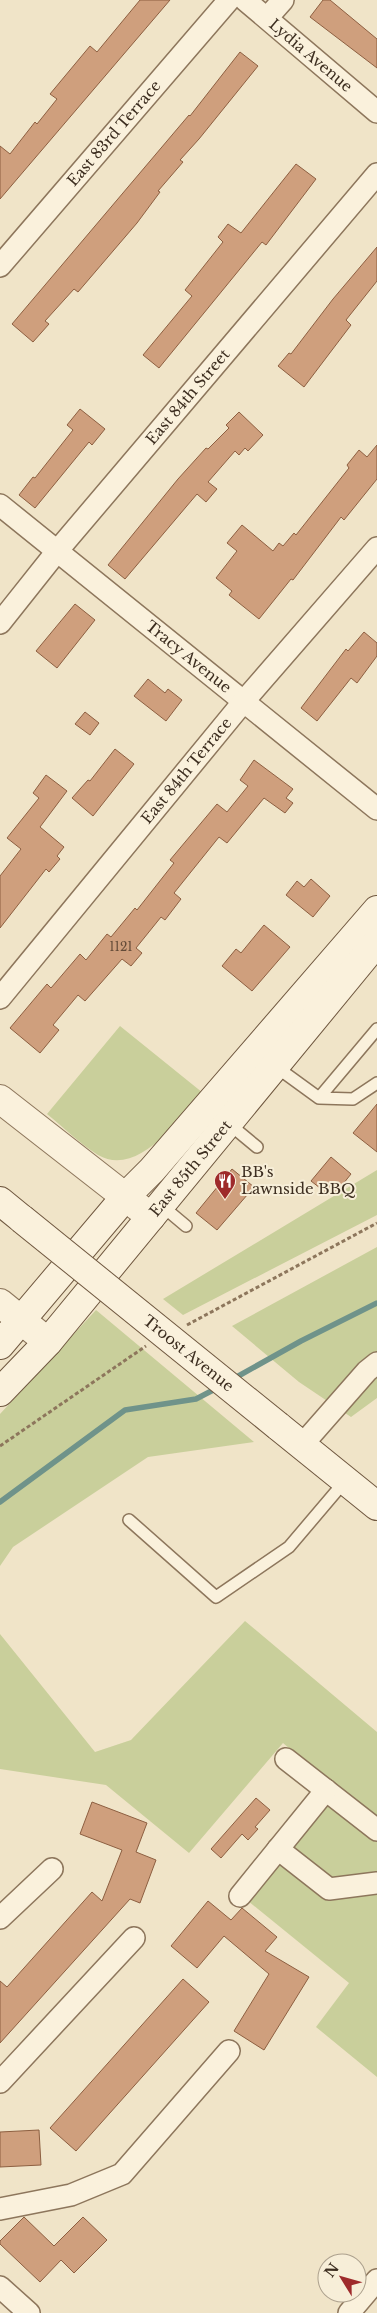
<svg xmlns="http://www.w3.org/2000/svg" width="377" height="2313" font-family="'Libre Baskerville',serif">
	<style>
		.green { fill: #c9cf9b }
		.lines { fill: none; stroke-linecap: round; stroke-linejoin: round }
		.stream { stroke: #6f938a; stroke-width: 5.5 }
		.building { fill: #cf9f7d; stroke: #8d5f41 }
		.service-casing { stroke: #8d765c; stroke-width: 14 }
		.minor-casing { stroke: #8d765c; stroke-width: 24 }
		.tertiary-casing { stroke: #8d765c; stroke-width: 30 }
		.secondary-casing { stroke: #6f573f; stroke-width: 30 }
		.path { stroke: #8d765c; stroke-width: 3; stroke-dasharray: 4 2.5; stroke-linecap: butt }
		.service { stroke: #faf1dc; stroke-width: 11 }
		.minor { stroke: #faf1dc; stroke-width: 21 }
		.tertiary { stroke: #faf1dc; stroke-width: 28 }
		.secondary { stroke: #faf1dc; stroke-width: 28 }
		.secondary-bridge-casing { stroke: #6f573f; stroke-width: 30; stroke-linecap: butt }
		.secondary-bridge { stroke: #faf1dc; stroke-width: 28 }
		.labels { text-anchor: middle; stroke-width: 4; stroke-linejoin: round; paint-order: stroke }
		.number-label { font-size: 12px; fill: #624a37 }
		.street-label { font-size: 15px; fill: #3d2e20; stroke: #f7eed8 }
		.poi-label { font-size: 15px; fill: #3d2e20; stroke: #f7eed8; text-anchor: start }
	</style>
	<rect width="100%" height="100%" fill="#f0e4c8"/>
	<path class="green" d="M120 1026 203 1093C179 1119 138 1178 98 1155 80 1144 63 1127 47 1114Z
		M377 1170V1215L183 1315 163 1299Z
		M377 1247V1398L351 1417 299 1382 232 1326Z
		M96 1310 254 1442 148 1457 13 1547 0 1566V1414Z
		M245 1621 377 1732V2077L316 2027 349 1983 248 1901 337 1789 283 1743 189 1853 106 1785 0 1769V1634L95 1752 131 1740Z"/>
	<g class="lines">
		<path class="stream" d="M233 1379 301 1341 377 1303
			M0 1502 125 1410 196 1399 219 1387"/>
	</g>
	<path class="building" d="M140 0H170L0 199V146L10 154 35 122 37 124 57 99 50 94 90 46 97 52Z
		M323 0H330L377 39V68L310 17Z
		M240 52 258 66 199 139 180 160 183 162 158 191 160 192 137 223 78 292 74 289 45 321 49 324 33 342 12 324 189 115 190 116Z
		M296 164 316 179 266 245 262 242 159 368 143 355 192 296 185 290 223 242 218 237 228 224 241 233Z
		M377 247V281L346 320 351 325 304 387 278 366 289 353 291 354 333 299Z
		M80 409 105 429 92 445 89 442 35 508 19 495 33 477 35 478 73 430 67 425Z
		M239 412 263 435 248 451 245 448 239 455 235 451 208 482 217 489 206 502 197 494 125 579 108 565 178 479 206 448 208 449 229 428 226 425Z
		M377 445V479L344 520 341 517 293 580 291 579 259 619 229 595 232 591 216 578 237 551 227 543 242 525 273 551 279 543 283 546 294 533 296 535 349 468 347 465 359 450 367 457Z
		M75 604 95 620 57 668 36 651Z
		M364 632 377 643V656L357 683 351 678 317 721 301 708 346 649 348 651Z
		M148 679 165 693 168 689 182 700 166 721 134 696Z
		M85 712 99 723 90 735 75 724Z
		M115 749 134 764 93 816 72 798 88 780 90 781Z
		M254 760 293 789 286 798 293 803 285 813 264 798 227 843 219 837 174 893 181 899 165 920 161 917 136 948 142 953 131 966 122 959 85 1001 78 995 53 1025 59 1030 40 1053 10 1028 47 984 51 988 80 954 86 960 107 934 111 937 135 908 137 910 174 863 170 860 217 804 227 812 248 786 240 780Z
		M46 775 67 791 40 827 64 847 57 856 60 859 49 872 46 869 0 928V876L21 849 7 838 39 798 33 793Z
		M311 879 330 896 313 917 286 895 297 881 304 887Z
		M264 925 290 947 252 991 222 966 236 949 241 953Z
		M377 1104V1152L353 1133Z
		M331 1157 351 1174 339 1189 329 1195 311 1181Z
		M232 1169 254 1187 217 1230 196 1213Z
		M256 1798 270 1810 255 1827 258 1829 248 1840 242 1834 221 1858 211 1849Z
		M92 1802 147 1823 136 1852 156 1860 140 1903 130 1899 0 2043V1981L7 1987 92 1892 102 1901 122 1850 80 1834Z
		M208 1901 231 1920 242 1908 277 1937 265 1951 309 1977 264 2050 234 2031 269 1974 224 1936 197 1968 171 1946Z
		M183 1979 209 2002 76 2151 50 2128Z
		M39 2130 41 2165 0 2167V2132Z
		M24 2217 54 2246 83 2217 107 2240 74 2273 61 2260 40 2282 0 2244V2241Z"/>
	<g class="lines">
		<g class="service-casing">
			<path id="service" d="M275 1066 319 1098 353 1099 377 1083
				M319 1098 377 1029
				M228 1123 257 1147
				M161 1205 186 1226
				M129 1520 216 1597 289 1547 345 1481"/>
		</g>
		<g class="minor-casing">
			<g id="minor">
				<path id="s1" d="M245 0 377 112"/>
				<path d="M267 18 283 0"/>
				<path id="s2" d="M0 266 229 0"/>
				<path id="s3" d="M0 505 377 809"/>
				<path id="s4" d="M0 623 58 550 377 174"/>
				<path id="s5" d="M0 998 244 701 377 548"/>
				<path d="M302 1445 367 1371 377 1363"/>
				<path d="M286 1759 377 1830"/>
				<path d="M278 1849 329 1889 377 1883"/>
				<path d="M240 1896 326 1790"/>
				<path d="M0 1918 52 1869"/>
				<path d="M0 2082 134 1938"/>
				<path d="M0 2209 71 2195 122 2174 229 2051"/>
				<path d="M0 2287 29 2313"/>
				<path d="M349 2313 377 2280"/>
			</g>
		</g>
		<g class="tertiary-casing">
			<path id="tertiary" d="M0 1099 151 1217
				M0 1303 48 1342"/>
		</g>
		<g class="secondary-casing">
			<g id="secondary">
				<path d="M0 1201 22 1219"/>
				<path d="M0 1345 126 1196 152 1170 377 910"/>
				<path id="s6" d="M0 1392 48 1342 377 942"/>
				<path d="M278 1426 377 1506"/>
			</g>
		</g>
		<path class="path" d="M187 1325 377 1223
			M0 1446 146 1346"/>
		<use href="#service" class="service"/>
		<use href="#minor" class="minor"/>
		<use href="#tertiary" class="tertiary"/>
		<use href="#secondary" class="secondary"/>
		<g class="secondary-bridge-casing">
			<g id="secondary-bridge">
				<path id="s7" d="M22 1219 278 1426"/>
			</g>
		</g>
		<use href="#secondary-bridge" class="secondary-bridge"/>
	</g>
	<defs>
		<g id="restaurant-pin" transform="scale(1.125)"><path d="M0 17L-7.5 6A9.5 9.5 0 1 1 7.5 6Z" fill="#9e2a2b" stroke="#f7eed8"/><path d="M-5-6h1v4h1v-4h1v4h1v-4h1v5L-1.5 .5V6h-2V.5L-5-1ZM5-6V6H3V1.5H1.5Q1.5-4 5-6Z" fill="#fff"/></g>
	</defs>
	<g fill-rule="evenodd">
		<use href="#restaurant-pin" x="225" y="1181"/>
	</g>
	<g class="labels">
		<g class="number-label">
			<text x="121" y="951">1121</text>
		</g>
		<g class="street-label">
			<text dy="5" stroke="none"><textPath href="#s1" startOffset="86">Lydia Avenue</textPath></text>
			<text dy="5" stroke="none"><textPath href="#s2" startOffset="175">East 83rd Terrace</textPath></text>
			<text dy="5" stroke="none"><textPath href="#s4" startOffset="294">East 84th Street</textPath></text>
			<text dy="5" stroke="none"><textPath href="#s3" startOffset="242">Tracy Avenue</textPath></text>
			<text dy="5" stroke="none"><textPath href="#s5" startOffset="294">East 84th Terrace</textPath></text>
			<text dy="5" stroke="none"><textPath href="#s6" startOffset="294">East 85th Street</textPath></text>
			<text dy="5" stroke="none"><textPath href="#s7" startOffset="214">Troost Avenue</textPath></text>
		</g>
		<g class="poi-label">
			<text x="241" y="1177">BB's<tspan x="241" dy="17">Lawnside BBQ</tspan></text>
		</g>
	</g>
	<g transform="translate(342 2278) rotate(307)"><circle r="24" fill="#f7eed8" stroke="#ada18e"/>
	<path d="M0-4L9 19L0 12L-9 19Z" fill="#9e2a2b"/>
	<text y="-8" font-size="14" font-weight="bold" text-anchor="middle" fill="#3d2e20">N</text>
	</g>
</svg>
